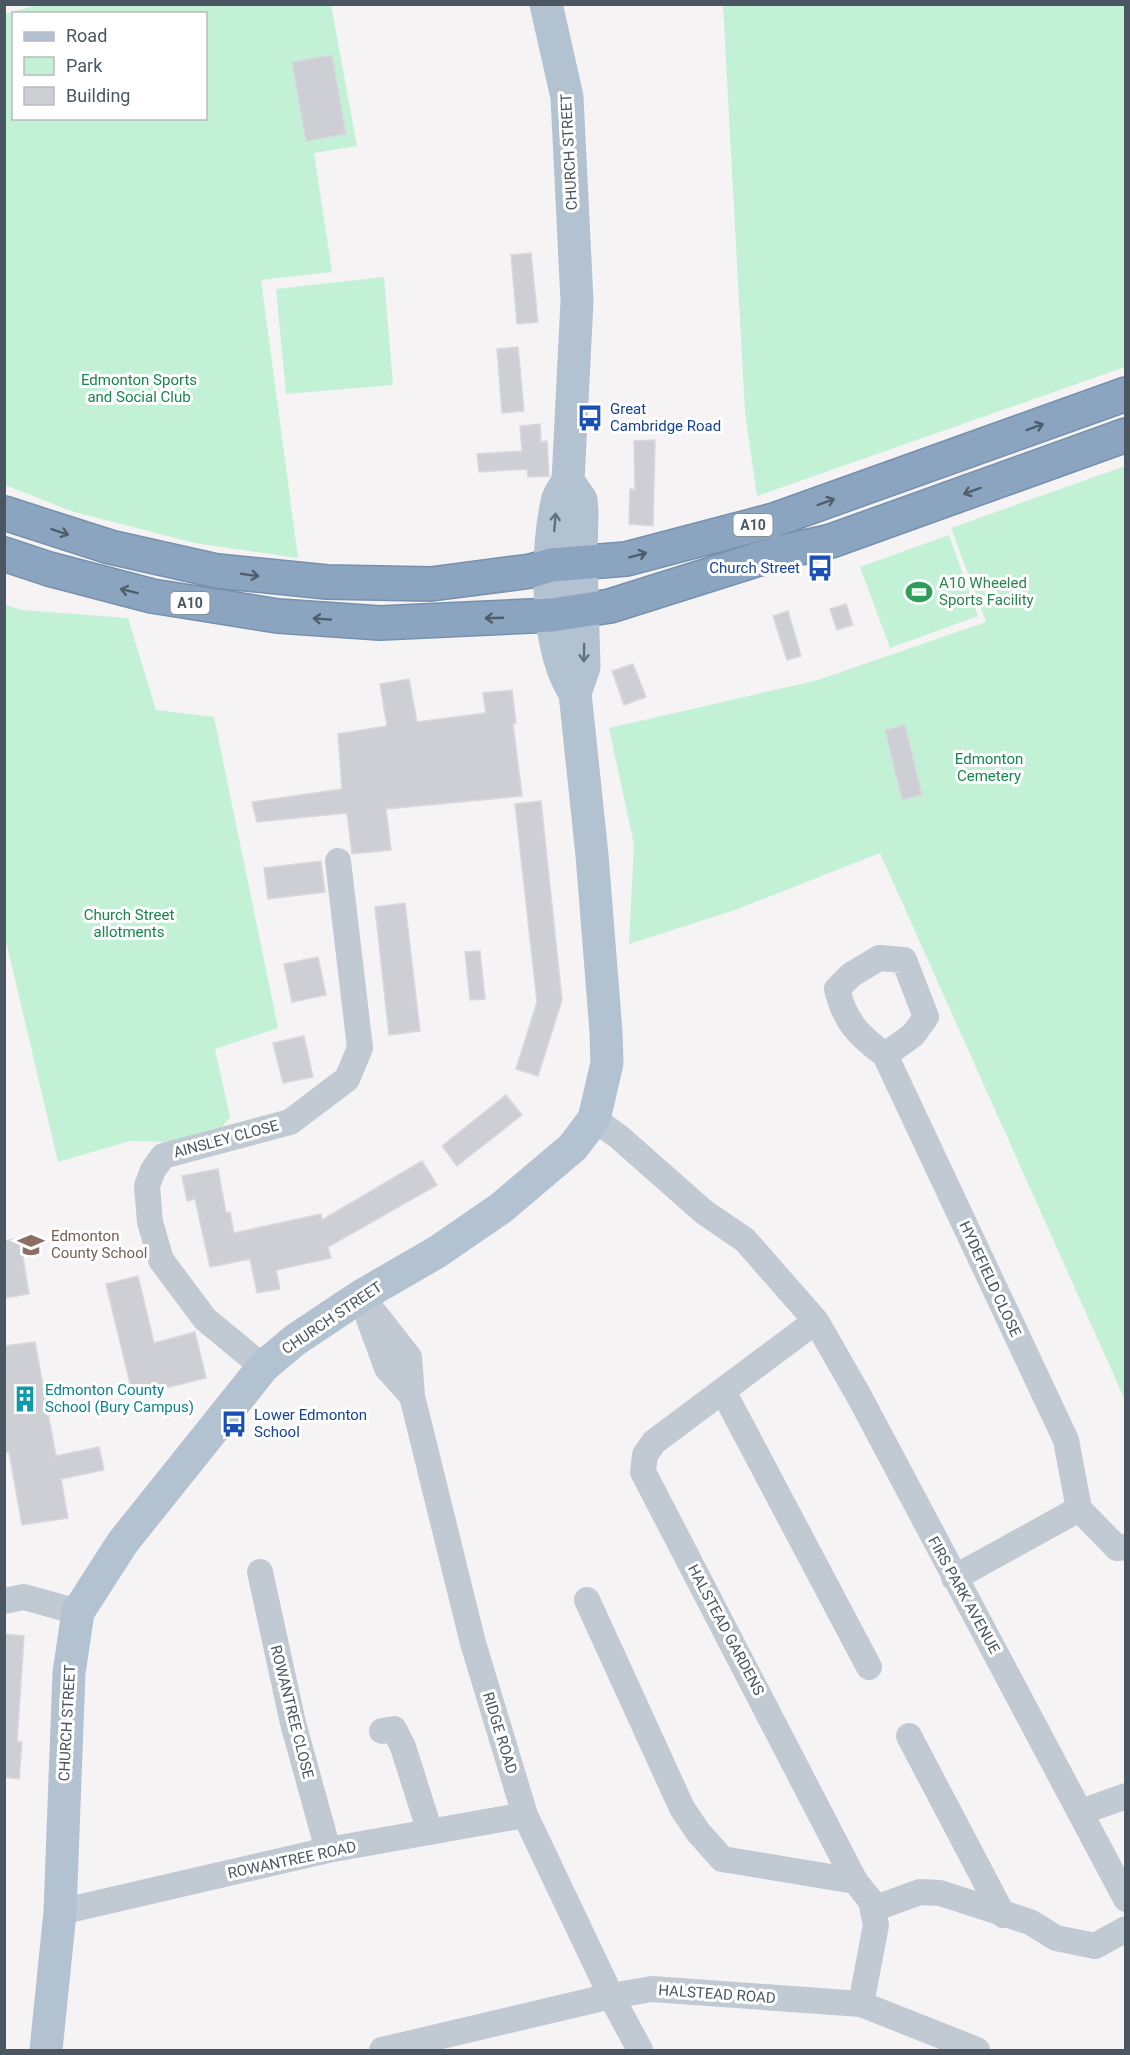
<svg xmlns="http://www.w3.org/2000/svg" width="1130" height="2055" font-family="Roboto,sans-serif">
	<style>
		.green { fill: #c3f1d5; fill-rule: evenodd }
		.building { fill: #cdcfd5; stroke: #d7d9de; stroke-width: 1.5 }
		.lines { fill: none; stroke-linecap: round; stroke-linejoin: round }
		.highway-casing { stroke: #7690ad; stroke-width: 36 }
		.minor { stroke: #c1cad2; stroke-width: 26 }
		.major { stroke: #b3c2d1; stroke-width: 33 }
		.highway { stroke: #8ba5c1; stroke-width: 33 }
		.oneway { stroke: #505e6b }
		.oneway2 { stroke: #64717d }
		.labels { text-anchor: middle; stroke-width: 6; stroke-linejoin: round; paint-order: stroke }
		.shield { fill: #fff; stroke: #808990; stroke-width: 1.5 }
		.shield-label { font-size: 14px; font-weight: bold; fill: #4a5661 }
		.street-label { font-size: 15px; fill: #4a5661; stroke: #fff }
		.park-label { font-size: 15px; fill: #17864f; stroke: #fff }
		.transit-label { font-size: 15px; fill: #164399; stroke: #fff; text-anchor: start }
		.leisure-label { font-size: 15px; fill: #27864d; stroke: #fff; text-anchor: start }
		.education-label { font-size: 15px; fill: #785e54; stroke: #fff; text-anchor: start }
		.culture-label { font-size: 15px; fill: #0d838f; stroke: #fff; text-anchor: start }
	</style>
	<rect width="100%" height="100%" fill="#f5f3f3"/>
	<path class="green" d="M42 4 331 5 357 146 314 153 332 272 261 280 298 558 195 543 74 512 5 485V14ZM14 14H206V118H14Z
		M723 5H1125V367L757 496 745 412Z
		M384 277 393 385 286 394 276 289Z
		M1125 466V1400L880 853 735 910 629 944 634 845 609 728 818 680 986 622 951 528Z
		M949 535 978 616 890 648 860 567Z
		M4 604 21 610 128 618 156 710 214 717 278 1028 215 1049 230 1117 209 1143 130 1141 58 1162 5 937Z"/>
	<path class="building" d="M332 55 346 134 306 141 292 62Z
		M531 253 538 322 517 324 511 255Z
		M518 347 524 411 502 413 497 349Z
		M540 424 541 442 547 441 549 476 528 477 527 469 479 472 477 454 522 451 520 426Z
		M655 440 653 526 629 524 630 489 635 490 634 441Z
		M846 604 853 625 837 630 830 609Z
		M788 611 801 656 787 660 773 616Z
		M633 664 646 697 624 705 612 671Z
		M409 679 417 722 486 713 483 693 512 690 516 723 513 724 522 796 386 809 391 850 352 854 347 813 257 822 252 802 342 789 338 734 387 726 380 684Z
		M905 725 922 795 902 800 885 730Z
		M541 801 562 1000 538 1076 516 1069 537 1002 515 804Z
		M321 861 325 892 268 899 264 868Z
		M405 903 420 1031 389 1035 375 907Z
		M480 951 485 999 470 1000 465 952Z
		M318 957 326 995 292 1002 284 964Z
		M304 1036 313 1077 283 1083 273 1043Z
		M506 1095 522 1115 457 1166 442 1146Z
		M422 1161 437 1185 328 1247 331 1258 276 1270 280 1289 257 1293 250 1259 210 1267 195 1199 187 1201 182 1176 218 1169 226 1213 230 1212 234 1233 321 1214 322 1220Z
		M20 1238 29 1294 4 1298V1241Z
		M138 1276 154 1343 195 1332 206 1378 133 1396 106 1284Z
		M35 1342 56 1456 99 1447 104 1470 61 1479 68 1518 22 1525 9 1452 4 1453V1346Z
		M4 1634 24 1636 17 1742H22L19 1779 4 1777Z"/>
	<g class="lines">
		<g class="highway-casing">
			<path id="highway" d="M4 513 110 547 217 571 327 582 431 584 531 571 551 565 626 559 774 520 1126 394
				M4 554 49 569 152 596 278 616 380 623 552 615 610 606 778 553 831 541 1126 435"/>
		</g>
		<path class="minor" d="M885 1055 913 1035 926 1017 904 960 879 958 851 975 837 989C845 1022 858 1035 885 1055L1066 1440 1079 1509 1117 1548 1126 1547
			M594 1119 619 1137 704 1212 745 1240 816 1321 859 1396 1126 1899
			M361 1296 409 1357 412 1396 473 1643 525 1815 611 1996 640 2050
			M369 1319 387 1368 412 1396
			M816 1321 654 1442 645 1455 643 1472 855 1881 871 1901 876 1925 861 2004
			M263 1367 205 1319 161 1260 150 1222 147 1186 153 1170 163 1156 290 1122 347 1079 360 1048 338 861
			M723 1391 869 1667
			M260 1572 293 1723 328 1850
			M954 1578 1079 1509
			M587 1600 682 1808 698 1832 722 1859 855 1881
			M4 1601 24 1597 78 1612
			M382 1731 394 1729 403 1747 430 1832
			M909 1736 1003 1915
			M1081 1812 1126 1796
			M873 1909 920 1892 940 1893 1030 1922 1056 1938 1095 1946 1126 1929
			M60 1912 328 1850 525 1815
			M382 2050 611 1996 652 1989 861 2004 977 2050"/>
		<path class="major" d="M568 481 581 500 582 511 581 563 584 667 575 693
			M46 2050 60 1912 69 1673 78 1612 123 1542 263 1367 295 1340 361 1296 437 1252 501 1208 573 1147 594 1119 607 1063 606 1032 592 855 575 693C545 648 546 555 557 502 558 495 564 488 568 481L577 301 567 97 546 4"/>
		<use href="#highway" class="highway"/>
	</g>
	<defs><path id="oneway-shaft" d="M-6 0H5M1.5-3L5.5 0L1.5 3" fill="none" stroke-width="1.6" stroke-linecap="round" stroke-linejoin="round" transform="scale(1.5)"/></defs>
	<g class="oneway">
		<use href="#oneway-shaft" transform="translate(1035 427) rotate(-20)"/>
		<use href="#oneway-shaft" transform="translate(972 491) rotate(160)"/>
		<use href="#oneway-shaft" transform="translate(826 502) rotate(-20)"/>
		<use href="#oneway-shaft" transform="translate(60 532) rotate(18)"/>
		<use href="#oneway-shaft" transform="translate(638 555) rotate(-15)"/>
		<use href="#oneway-shaft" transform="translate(250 575) rotate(8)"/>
		<use href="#oneway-shaft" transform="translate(129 591) rotate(-166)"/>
		<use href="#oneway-shaft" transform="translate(494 618) rotate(178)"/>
		<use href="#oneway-shaft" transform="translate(322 619) rotate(-176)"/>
	</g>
	<g class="oneway2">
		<use href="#oneway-shaft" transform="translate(555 522) rotate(-85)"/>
		<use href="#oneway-shaft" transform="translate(584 653) rotate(91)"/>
	</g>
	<defs>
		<g id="bus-bare" transform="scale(2.07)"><path d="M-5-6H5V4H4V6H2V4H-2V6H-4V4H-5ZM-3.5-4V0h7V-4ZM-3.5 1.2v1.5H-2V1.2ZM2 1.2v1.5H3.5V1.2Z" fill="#1a4fb4" stroke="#fff" stroke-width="2.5" paint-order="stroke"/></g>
		<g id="stadium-bare" transform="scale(2.07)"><path d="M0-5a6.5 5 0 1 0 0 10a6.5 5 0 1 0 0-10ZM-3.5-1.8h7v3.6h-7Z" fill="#2e9e5b" stroke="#fff" stroke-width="2.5" paint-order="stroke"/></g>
		<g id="school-bare" transform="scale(2.07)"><path d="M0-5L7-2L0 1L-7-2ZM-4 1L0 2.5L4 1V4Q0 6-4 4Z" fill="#8d6e63" stroke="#fff" stroke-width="2.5" paint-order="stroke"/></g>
		<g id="building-bare" transform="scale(2.07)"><path d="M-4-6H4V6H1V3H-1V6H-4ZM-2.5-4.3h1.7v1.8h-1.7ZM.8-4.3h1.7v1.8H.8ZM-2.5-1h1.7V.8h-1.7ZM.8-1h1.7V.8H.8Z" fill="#0f9aa8" stroke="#fff" stroke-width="2.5" paint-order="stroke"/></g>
	</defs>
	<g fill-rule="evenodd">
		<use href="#bus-bare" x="590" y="418"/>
		<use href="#bus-bare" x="820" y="568"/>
		<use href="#stadium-bare" x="919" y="592"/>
		<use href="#school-bare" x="31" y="1245"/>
		<use href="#building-bare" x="25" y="1399"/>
		<use href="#bus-bare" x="234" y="1424"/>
	</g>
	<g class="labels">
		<g class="shield">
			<rect x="733.5" y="514" width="39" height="22" rx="4.5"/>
			<rect x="170.5" y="592" width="39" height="22" rx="4.5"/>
		</g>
		<g class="shield-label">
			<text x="753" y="530">A10</text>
			<text x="190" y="608">A10</text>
		</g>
		<g class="street-label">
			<text transform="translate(569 152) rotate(-93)" y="5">CHURCH STREET</text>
			<text transform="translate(226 1139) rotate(-15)" y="5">AINSLEY CLOSE</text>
			<text transform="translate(990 1279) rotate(65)" y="5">HYDEFIELD CLOSE</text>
			<text transform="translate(332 1318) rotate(-34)" y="5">CHURCH STREET</text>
			<text transform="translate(964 1595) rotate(61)" y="5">FIRS PARK AVENUE</text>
			<text transform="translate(726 1630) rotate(62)" y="5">HALSTEAD GARDENS</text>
			<text transform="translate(292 1712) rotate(76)" y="5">ROWANTREE CLOSE</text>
			<text transform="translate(67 1723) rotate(-87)" y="5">CHURCH STREET</text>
			<text transform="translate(500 1733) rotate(73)" y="5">RIDGE ROAD</text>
			<text transform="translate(292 1860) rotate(-12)" y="5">ROWANTREE ROAD</text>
			<text transform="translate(717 1994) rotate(4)" y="5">HALSTEAD ROAD</text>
		</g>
		<g class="park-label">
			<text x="139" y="385">Edmonton Sports<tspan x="139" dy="17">and Social Club</tspan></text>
			<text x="989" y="764">Edmonton<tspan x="989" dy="17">Cemetery</tspan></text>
			<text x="129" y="920">Church Street<tspan x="129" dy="17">allotments</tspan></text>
		</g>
		<g class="transit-label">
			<text x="610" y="414">Great<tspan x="610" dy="17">Cambridge Road</tspan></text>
			<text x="800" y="573" text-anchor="end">Church Street</text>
			<text x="254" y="1420">Lower Edmonton<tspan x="254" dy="17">School</tspan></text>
		</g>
		<g class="leisure-label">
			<text x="939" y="588">A10 Wheeled<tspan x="939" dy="17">Sports Facility</tspan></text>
		</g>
		<g class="education-label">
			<text x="51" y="1241">Edmonton<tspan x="51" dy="17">County School</tspan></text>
		</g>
		<g class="culture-label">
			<text x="45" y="1395">Edmonton County<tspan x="45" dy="17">School (Bury Campus)</tspan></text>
		</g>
	</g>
	<rect width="1130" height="2055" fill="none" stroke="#4a5661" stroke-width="12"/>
	<rect x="12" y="12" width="195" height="108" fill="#ffffff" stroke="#b7bbc0" stroke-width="1.5"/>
	<rect x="24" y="32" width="30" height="9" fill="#b3c2d1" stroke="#b7bbc0" stroke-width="1.5"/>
	<text x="66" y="42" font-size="18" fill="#4a5661">Road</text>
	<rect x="24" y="57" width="30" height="18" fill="#c3f1d5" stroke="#b7bbc0" stroke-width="1.5"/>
	<text x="66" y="72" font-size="18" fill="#4a5661">Park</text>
	<rect x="24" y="87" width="30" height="18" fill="#cdcfd5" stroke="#b7bbc0" stroke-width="1.5"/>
	<text x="66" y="102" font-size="18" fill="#4a5661">Building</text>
</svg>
